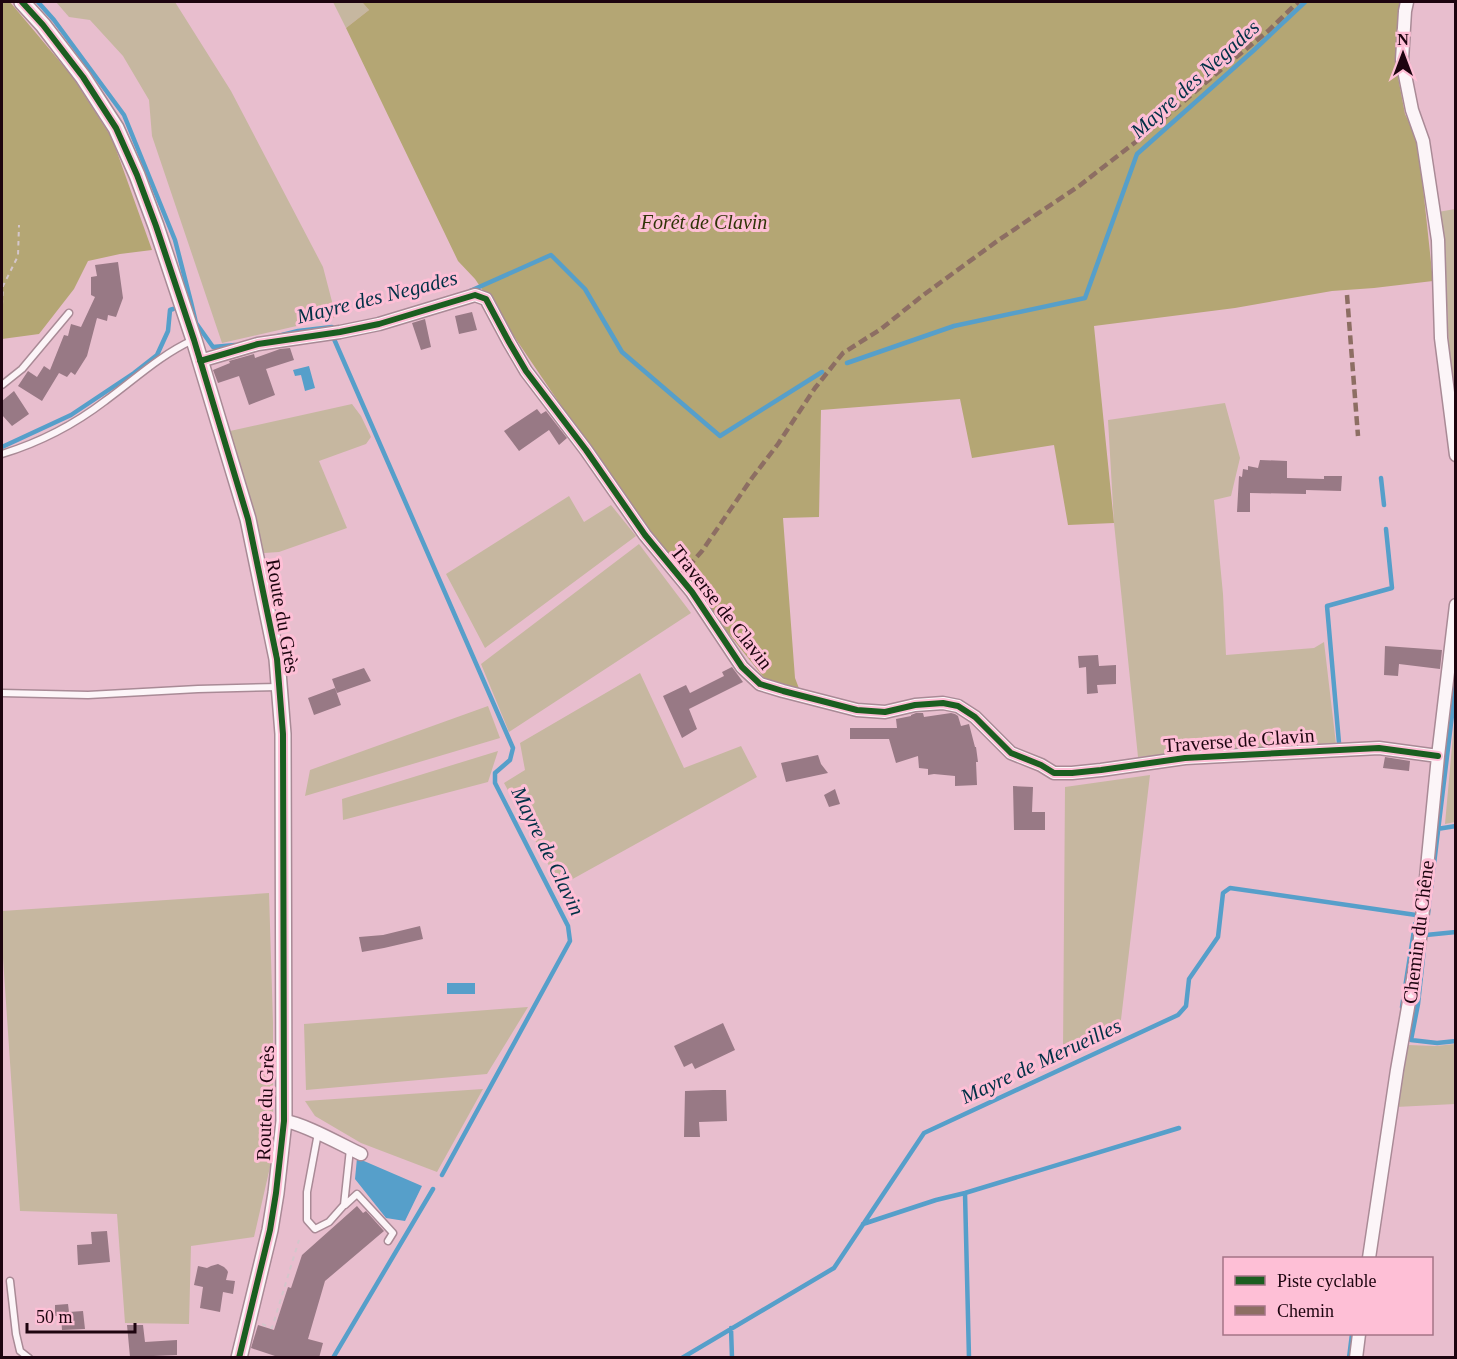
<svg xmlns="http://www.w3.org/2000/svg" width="1457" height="1359" font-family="Georgia,serif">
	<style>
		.green { fill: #c6b7a0 }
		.forest { fill: #b4a674 }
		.water { fill: #569fca }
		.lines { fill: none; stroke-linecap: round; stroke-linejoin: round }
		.stream { stroke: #569fca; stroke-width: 4.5 }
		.building { fill: #987985 }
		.service-casing { stroke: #a98a96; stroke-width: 9 }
		.minor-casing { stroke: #a98a96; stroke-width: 15 }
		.tertiary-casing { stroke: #a98a96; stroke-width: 18 }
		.path { stroke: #d4c6cb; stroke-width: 2; stroke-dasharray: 4.5 4.5; stroke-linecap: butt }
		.service { stroke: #fcf5f8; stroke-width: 6 }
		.minor { stroke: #fcf5f8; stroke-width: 12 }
		.tertiary { stroke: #fcf5f8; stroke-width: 15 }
		.quiet { stroke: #8d6e63; stroke-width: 4.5; stroke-dasharray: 9 4.5; stroke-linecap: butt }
		.cycleway-casing { stroke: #febfd6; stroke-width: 10 }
		.cycleway { stroke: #1b5e20; stroke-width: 6 }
		.labels { text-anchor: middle; stroke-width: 6; stroke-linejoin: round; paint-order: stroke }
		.park-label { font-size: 20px; font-style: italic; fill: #303408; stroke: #febfd6 }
		.street-label { font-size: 20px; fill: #1d040f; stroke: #febfd6 }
		.water-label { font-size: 21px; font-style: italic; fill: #003046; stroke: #febfd6 }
	</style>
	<rect width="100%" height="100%" fill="#e8bece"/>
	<path class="green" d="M56 2H175L231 91 323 267 336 317 222 343 152 136 149 100 123 56 90 20 69 17Z
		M333 2H362L369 10 346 28Z
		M1455 209V401L1449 353 1445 257 1438 212Z
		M1225 403 1240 458 1231 496 1214 500 1223 594 1226 655 1314 648 1324 642 1336 744 1231 749 1138 757 1114 523 1108 420Z
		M352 404 361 416 371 437 366 444 319 461 347 528 279 552 264 553 230 431Z
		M569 496 584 522 611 505 636 536 485 648 446 574Z
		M639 544 691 613 509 732 481 664Z
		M640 673 684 768 741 746 757 777 560 886 504 783 525 770 520 743Z
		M488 706 500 738 305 796 310 770Z
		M1455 713V822L1445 824Z
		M498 751 488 782 343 820 342 799Z
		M1150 775 1120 1028 1063 1052 1065 787Z
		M269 893 273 1023V1154L254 1237 191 1246 189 1324 125 1323 117 1214 20 1211 2 943V911Z
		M528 1007 487 1074 306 1090 304 1024Z
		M1455 1044V1104L1396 1107 1408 1045 1436 1046Z
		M483 1089 437 1172 361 1143 315 1116 305 1101Z"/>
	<path class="forest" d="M2 2H10L72 76 112 138 152 250 120 254 88 261 74 289 39 334 2 339Z
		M362 2H1402L1395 61 1405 114 1418 140 1433 281 1374 288 1332 291 1235 308 1094 326 1114 523 1068 525 1054 445 972 458 960 399 821 410 819 517 783 518 795 678 800 691 765 679 679 572 634 513 475 279 458 261 346 28 369 10Z"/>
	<path class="water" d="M309 366 315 388 305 391 301 375 295 376 293 370Z
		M447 983H475V994H447Z
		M357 1158 422 1186 405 1221 386 1218 355 1179Z"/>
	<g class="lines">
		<path class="stream" d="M38 2 54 20 124 115 175 240 191 302
			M470 291 551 255 585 289 622 352 720 436 822 372
			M187 304 191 302 196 323 213 347 235 345
			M278 336 298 331 332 327
			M334 339 513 748 510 760 495 773V783L568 926 570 941 442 1175
			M847 363 954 326 1085 298 1137 154 1253 51 1305 2
			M2 447 71 415 134 373 157 355 168 331 170 310 173 309
			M1381 478 1384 505
			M1339 743 1327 606 1392 588 1386 529
			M1437 829 1456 826
			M1427 922 1456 682
			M1426 935 1456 932
			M1424 948 1418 1004 1411 1040 1437 1043 1456 1041
			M1402 1007 1415 924
			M965 1193 969 1358
			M863 1224 936 1200 965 1193 1179 1128
			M731 1328 732 1358
			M333 1358 433 1189
			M682 1358 834 1268 924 1133 1178 1015 1186 1006 1189 979 1218 937 1223 893 1230 888 1416 915
			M1349 1358 1352 1334"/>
	</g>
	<path class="building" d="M118 262 123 298 116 317 108 315 107 321 97 318 87 356 75 375 71 372 67 377 59 373 42 401 18 386 28 371 37 377 44 366 50 370 64 335 68 336 71 324 81 327 95 297 91 295V277L97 276 95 265Z
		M472 312 477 330 459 334 455 316Z
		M425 319 431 347 421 350 412 323Z
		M290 348 294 360 266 369 275 395 249 405 239 376 218 383 213 370 230 363 229 361 254 354 255 358 280 349Z
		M14 391 29 414 12 426 2 415V401Z
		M537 409 541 414 546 411 567 438 559 445 549 430 519 451 504 431Z
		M1260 460 1287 461V478L1324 479V476H1342L1341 491 1306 490V494L1250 493V512H1237L1239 476 1242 477 1243 469 1248 470V466L1258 468Z
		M1385 646 1442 650 1440 669 1399 664 1398 676 1384 675Z
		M1098 655 1099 666 1116 665V684L1097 685 1098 693 1087 694 1086 667 1079 668 1078 656Z
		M732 667 743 682 689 709 697 729 682 738 663 696 686 685 690 693 724 676 722 672Z
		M364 668 371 681 337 693 332 679Z
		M335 688 341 705 314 715 308 698Z
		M916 713H923L924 717 951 713 955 714 958 716 961 726 969 724 975 747H976L978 762H976L977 785 955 786V776L934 774 928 775V769L919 768 918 756 896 763 889 739H850V728H897L896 719 911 716V715Z
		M818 755 821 764 828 773 786 782 781 763Z
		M1385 757 1410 761 1409 771 1383 768Z
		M1013 786 1033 787 1032 812H1045V830H1014Z
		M835 789 840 804 829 807 824 795Z
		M420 926 423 939 384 948 362 952 359 937 383 935Z
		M723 1023 735 1050 695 1069 692 1063 684 1067 674 1046Z
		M713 1090H726L727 1121 699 1122 700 1137H684L685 1091Z
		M357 1206 363 1213 366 1211 384 1231 325 1281 308 1339 323 1343 319 1358H281L251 1348 258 1325 274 1330 288 1287 291 1288 302 1255Z
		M107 1231 110 1262 78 1265 77 1245 92 1244 91 1232Z
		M218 1264 224 1267 227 1270 228 1272 226 1280 235 1281 233 1294 223 1292 220 1312 200 1308 203 1287 194 1285 198 1266 207 1268 211 1266Z
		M68 1304 69 1312 83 1311 85 1329 62 1330 61 1316H55V1305Z
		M127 1325H143L145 1342 177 1340V1355L130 1357Z"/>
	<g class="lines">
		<g class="service-casing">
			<path id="service" d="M2 385 22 369 69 313
				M2 454C38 443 75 424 105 401 134 380 160 355 193 340
				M2 693 88 695 198 689 279 687
				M318 1133 307 1192V1220L315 1229 329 1222 344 1205 350 1149
				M345 1205 357 1194 393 1233 388 1241
				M10 1281 16 1334 20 1351 29 1358"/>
		</g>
		<g class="minor-casing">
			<path id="minor" d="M1407 2 1405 11 1402 60 1412 110 1423 141 1438 240 1441 338 1456 455
				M200 361 258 344 340 332 379 324 475 295 486 299 509 342 526 371 586 450 645 535 692 592 742 667 760 684 783 691 857 710 885 712 915 705 943 703 958 706 975 717 1011 753 1041 765 1054 773H1072L1101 770 1185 758 1379 748 1438 756
				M284 1121C303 1123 342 1145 361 1154
				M1369 1258 1397 1070 1420 939 1438 756 1456 605
				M1356 1358 1359 1334"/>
		</g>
		<g class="tertiary-casing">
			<path id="tertiary" d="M22 2 43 25 83 77 116 128 137 175 156 226 194 340 248 519 277 659 283 734 284 1121 276 1193 270 1230 239 1358"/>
		</g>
		<path class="path" d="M2 305 3 286 18 256 19 225
			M262 1324 272 1328 299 1240"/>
		<use href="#service" class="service"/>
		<use href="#minor" class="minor"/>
		<use href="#tertiary" class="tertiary"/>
		<path class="quiet" d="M1347 295 1358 436
			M679 577 702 551 752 478 778 444 815 388 843 353 881 329 922 296 1000 239 1079 186 1142 137 1211 78 1268 31 1298 2"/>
		<g class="cycleway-casing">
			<path id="cycleway" d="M22 2 43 25 83 77 116 128 137 175 156 226 194 340 248 519 277 659 283 734 284 1121 276 1193 270 1230 239 1358
				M200 361 258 344 340 332 379 324 475 295 486 299 509 342 526 371 586 450 645 535 692 592 742 667 760 684 783 691 857 710 885 712 915 705 943 703 958 706 975 717 1011 753 1041 765 1054 773H1072L1101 770 1185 758 1379 748 1438 756"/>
		</g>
		<use href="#cycleway" class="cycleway"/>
	</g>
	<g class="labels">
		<g class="park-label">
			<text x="704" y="229">Forêt de Clavin</text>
		</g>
		<g class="street-label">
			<text transform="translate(722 607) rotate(52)" y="7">Traverse de Clavin</text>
			<text transform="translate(283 616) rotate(80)" y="7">Route du Grès</text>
			<text transform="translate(1239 740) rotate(-4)" y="7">Traverse de Clavin</text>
			<text transform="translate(1418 932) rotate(-83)" y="7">Chemin du Chêne</text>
			<text transform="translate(265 1103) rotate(-88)" y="7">Route du Grès</text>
		</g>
		<g class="water-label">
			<text transform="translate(1195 79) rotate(-42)" y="7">Mayre des Negades</text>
			<text transform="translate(377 297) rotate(-14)" y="7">Mayre des Negades</text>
			<text transform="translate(548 851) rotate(64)" y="7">Mayre de Clavin</text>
			<text transform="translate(1041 1061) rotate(-25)" y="7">Mayre de Merueilles</text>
		</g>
	</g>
	<rect width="1457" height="1359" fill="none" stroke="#1d040f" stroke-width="6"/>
	<rect x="1223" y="1257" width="210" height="78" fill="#febfd6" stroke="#a47486" stroke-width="1.5"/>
	<rect x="1235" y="1276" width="30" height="9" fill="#1b5e20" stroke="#a47486" stroke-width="1.5"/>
	<text x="1277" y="1287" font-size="18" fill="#1d040f">Piste cyclable</text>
	<rect x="1235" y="1306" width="30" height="9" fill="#8d6e63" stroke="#a47486" stroke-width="1.5"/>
	<text x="1277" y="1317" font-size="18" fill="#1d040f">Chemin</text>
	<g transform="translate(1403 54)" stroke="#febfd6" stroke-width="4.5" paint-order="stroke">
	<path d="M0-4.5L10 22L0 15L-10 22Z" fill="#1d040f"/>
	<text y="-9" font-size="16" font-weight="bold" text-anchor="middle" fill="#1d040f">N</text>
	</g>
	<path d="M27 1323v9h108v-9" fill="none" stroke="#1d040f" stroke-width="3"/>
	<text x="36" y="1323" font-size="18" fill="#1d040f" stroke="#febfd6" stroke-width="4.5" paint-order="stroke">50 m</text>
</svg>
